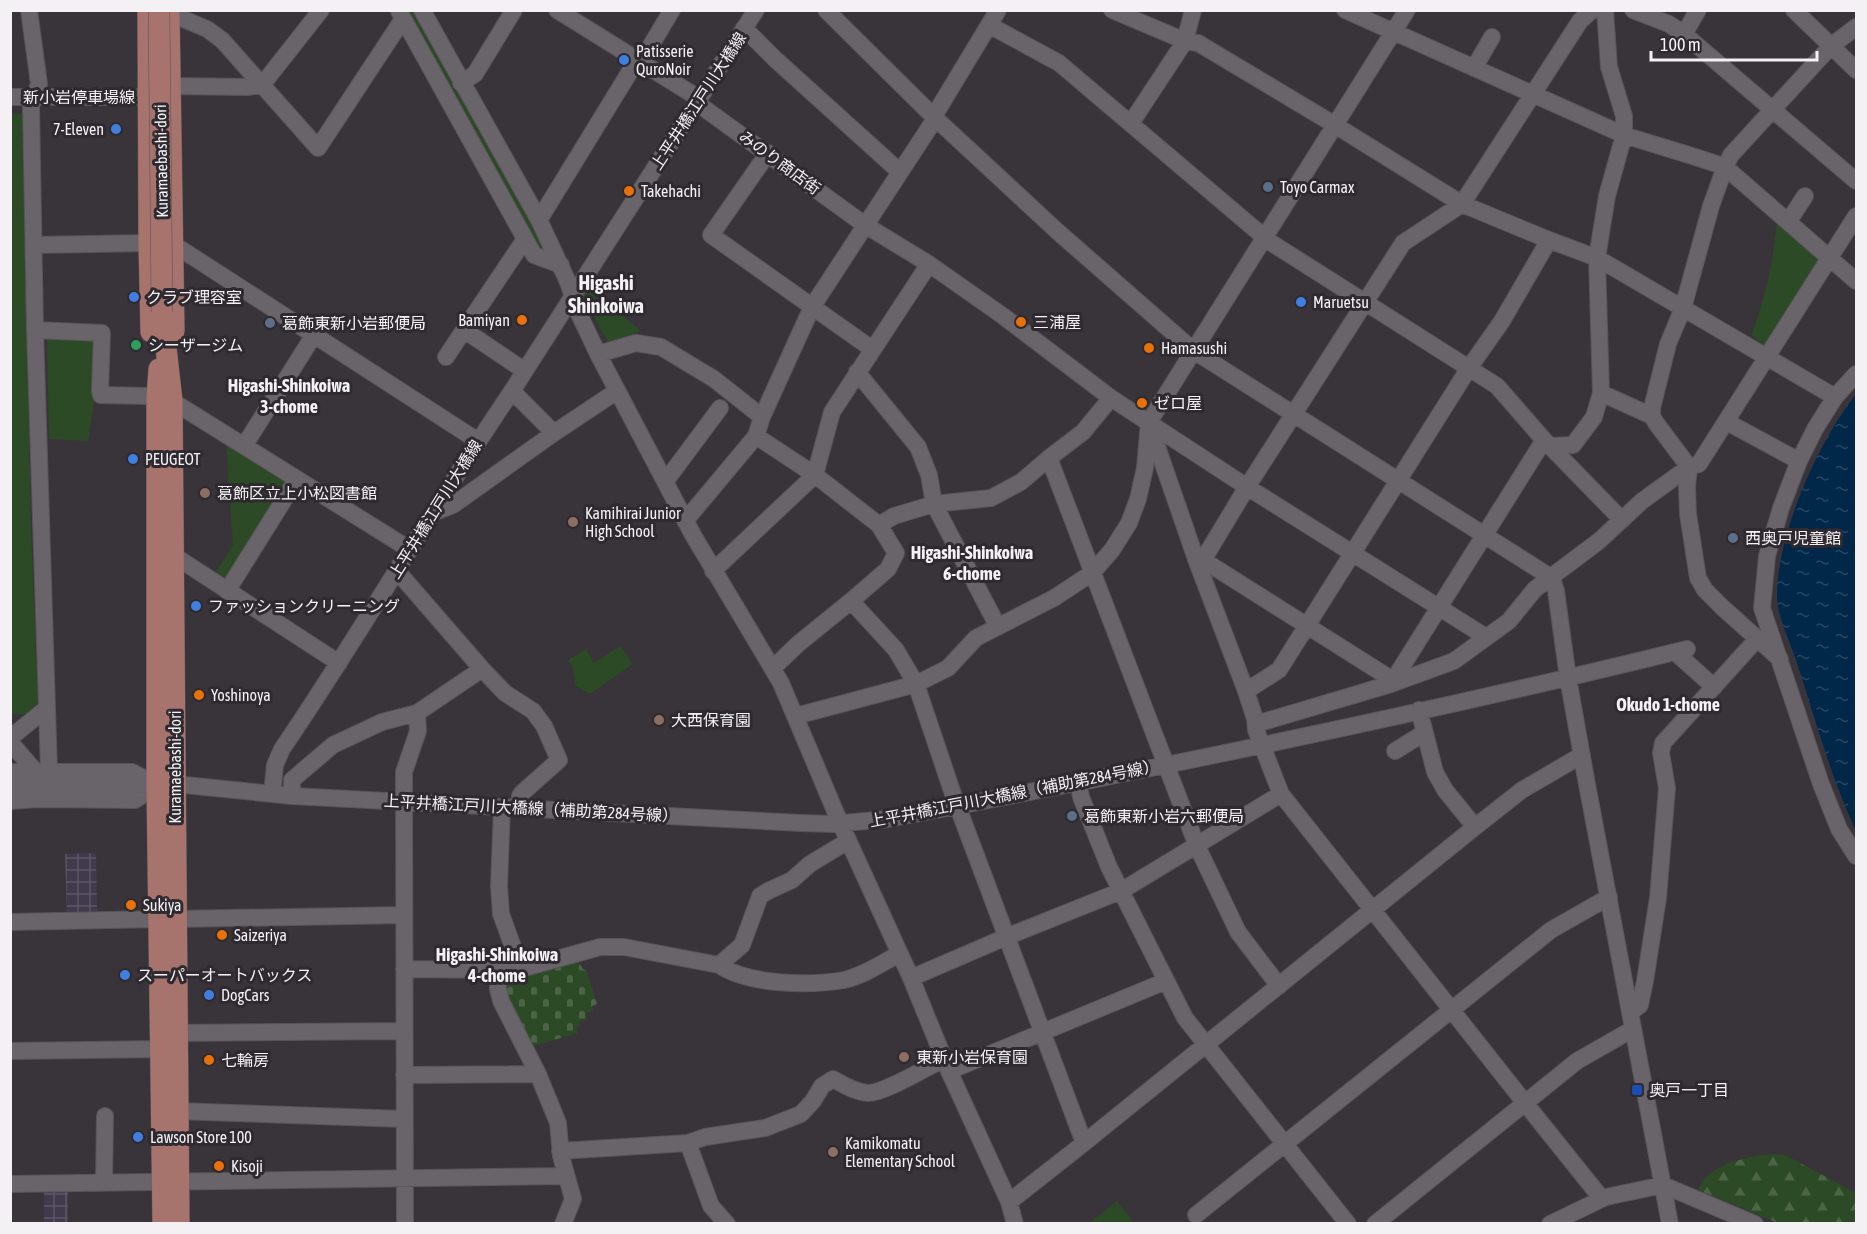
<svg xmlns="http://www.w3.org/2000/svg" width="1867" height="1234" font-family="'Asap Condensed','Noto Sans JP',sans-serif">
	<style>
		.industrial { fill: url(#industrial-grid) }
		.green { fill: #2d4a26 }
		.forest { fill: url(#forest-firs) }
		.cemetery { fill: url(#cemetery-stones) }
		.water { fill: url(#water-ripples) }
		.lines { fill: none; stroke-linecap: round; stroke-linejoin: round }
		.minor-casing { stroke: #575358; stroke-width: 18 }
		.major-casing { stroke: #575358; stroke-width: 22 }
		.minor { stroke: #68646a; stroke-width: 16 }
		.major { stroke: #a6736d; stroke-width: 21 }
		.major-bridge-casing { stroke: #575358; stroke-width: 22; stroke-linecap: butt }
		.major-bridge { stroke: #a6736d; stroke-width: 21 }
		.shop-dot { fill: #3f7fe0; stroke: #2e2a30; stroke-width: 2 }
		.service-dot { fill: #5c6f8a; stroke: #2e2a30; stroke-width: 2 }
		.food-dot { fill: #e8710a; stroke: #2e2a30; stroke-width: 2 }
		.leisure-dot { fill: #2e9e5b; stroke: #2e2a30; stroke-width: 2 }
		.education-dot { fill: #8d6e63; stroke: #2e2a30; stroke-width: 2 }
		.transit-dot { fill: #1a4fb4; stroke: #2e2a30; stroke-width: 2 }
		.labels { text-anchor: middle; stroke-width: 6; stroke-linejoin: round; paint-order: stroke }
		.poi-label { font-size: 16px; fill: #f3f1f4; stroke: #2e2a30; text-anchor: start }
		.street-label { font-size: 16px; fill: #f3f1f4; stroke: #2e2a30 }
		.neighbourhood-label { font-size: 18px; font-weight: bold; fill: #f3f1f4; stroke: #2e2a30 }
		.quarter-label { font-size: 20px; font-weight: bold; fill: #f3f1f4; stroke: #2e2a30 }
	</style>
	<defs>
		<pattern id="industrial-grid" width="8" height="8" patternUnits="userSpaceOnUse" patternTransform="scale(1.5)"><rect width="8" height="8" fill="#403a4c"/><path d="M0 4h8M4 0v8" fill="none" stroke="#5c5766"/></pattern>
		<pattern id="forest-firs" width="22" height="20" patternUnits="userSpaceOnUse" patternTransform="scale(1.5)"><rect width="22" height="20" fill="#2d4a26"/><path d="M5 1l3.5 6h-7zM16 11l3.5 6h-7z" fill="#4c6546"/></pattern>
		<pattern id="cemetery-stones" width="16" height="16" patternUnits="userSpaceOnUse" patternTransform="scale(1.5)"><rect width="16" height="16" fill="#2d4a26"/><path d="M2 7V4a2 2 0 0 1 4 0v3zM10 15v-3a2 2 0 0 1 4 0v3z" fill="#4c6546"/></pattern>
		<pattern id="water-ripples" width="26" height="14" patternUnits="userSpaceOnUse" patternTransform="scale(1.5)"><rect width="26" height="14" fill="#012749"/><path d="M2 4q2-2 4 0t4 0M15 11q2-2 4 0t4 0" fill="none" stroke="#264764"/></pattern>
	</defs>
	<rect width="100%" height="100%" fill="#38343a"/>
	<path class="industrial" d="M96 853 97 913 67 914 65 854Z
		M44 1188H68V1223H44Z"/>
	<path class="green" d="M403 11H415L549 252 536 250Z
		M11 114H22L31 528 38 710 31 714H11Z
		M1777 218 1825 258 1767 347 1751 335C1766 297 1774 259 1777 218Z
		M587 286 641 331 609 344 581 294Z
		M47 338 97 339 96 388 88 441 49 439Z
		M226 439 295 479 229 580 216 578V571L233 545Z
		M620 646 633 664 590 694 576 686 572 666 568 660 586 649 594 663Z
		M1117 1201 1134 1223H1089Z"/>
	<path class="forest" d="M1774 1154 1785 1155 1856 1193V1223H1778L1698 1190C1706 1164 1750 1156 1774 1154Z"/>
	<path class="cemetery" d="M578 962 584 970 586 969 597 1004 592 1006 593 1011 585 1013 587 1020 580 1022V1025L576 1027 578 1033 533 1046C522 1026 506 1004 506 982Z"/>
	<path class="water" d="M1856 394V831C1830 776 1815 717 1796 660 1789 638 1777 618 1777 594 1778 531 1818 443 1856 394Z"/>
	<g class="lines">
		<g class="minor-casing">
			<path id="minor" d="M29 10 39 84 31 106 35 330 49 771
				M422 10 539 220 568 282 579 314 598 354 693 535 781 683 838 818 911 978 949 1071 1009 1202 1015 1224
				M557 10 692 94 701 106 865 225 929 264 1003 316 1111 398 1247 487 1486 637
				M826 10 934 117 1057 231 1194 351 1552 578 1556 591 1568 678 1586 779 1670 1224
				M1112 10 1185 41 1198 43 1330 122 1462 204 1549 240 1597 258 1835 397
				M1345 10 1624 135C1658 146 1692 155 1725 167L1856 281
				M1633 10 1669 24 1684 34 1856 181
				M1794 10 1856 70
				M399 11 534 255 561 265
				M169 13 207 29 222 40 318 148 403 19
				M989 25 1059 63 1270 242 1497 386 1544 440 1622 520
				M744 28 775 59 900 172
				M1684 34 1698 10
				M641 62 672 10
				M1474 68 1492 37
				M461 83 475 74 514 10
				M171 86 247 87 262 85 321 10
				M10 97H160
				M1131 123 1185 41 1193 10
				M768 153 711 235 872 349
				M539 220 637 60
				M1788 222 1805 196
				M173 244 478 441
				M34 245 149 243
				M35 330 102 333 100 391 101 395 146 396 172 401 409 549
				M598 354 636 343 661 347 714 379 762 417
				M446 357 464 330
				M525 371 464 330 525 239
				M857 372 918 447 929 475 934 504 998 627
				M1856 374 1835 397 1815 429 1799 461 1781 508 1767 556 1762 608 1821 784 1839 829 1856 856
				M512 391 554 433
				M1601 393 1597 258 1607 196 1624 135V116L1609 67 1605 10
				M1727 422 1799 461
				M1151 429 1197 562 1246 691 1255 719 1256 730 1281 794 1525 1103 1577 1061 1633 1029
				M756 436 815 475 879 525 896 553 888 569 851 601 798 644 773 668
				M244 446 314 335
				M1551 446 1573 445 1594 417 1601 393 1652 416
				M1049 458 1197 846 1238 932 1279 986
				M665 482 720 408
				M433 513 453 505 554 433 617 391
				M685 521 756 436 762 417 812 307 931 125 937 111 998 10
				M879 525 894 516 934 504 991 498 1021 482 1049 458 1083 432 1111 398
				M173 555 339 663
				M1203 560 1247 487 1403 243 1462 204 1580 21 1592 10
				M1197 562 1203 560 1388 677 1391 684
				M397 571 482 669 505 693 533 711 544 726 559 760 522 793 520 796 519 808
				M713 571 815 475 832 412 929 264
				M227 591 297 479
				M851 601 896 650 916 684 953 794 1084 1143
				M1675 652 1714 687
				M1780 659 1722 607 1705 590 1698 578 1688 514 1687 487 1689 467 1656 423 1652 416V408L1668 344 1683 308 1711 206 1725 167 1731 155 1831 46 1856 27
				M1391 684 1544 440
				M1246 691 1279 670 1469 368 1502 321 1549 240
				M1419 710 1435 772 1445 790 1475 827
				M417 713 482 669
				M796 716 916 684 948 668 976 638 1054 598 1092 573 1112 550 1129 523 1138 499 1145 468 1149 422 1407 10
				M1256 724 1391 684 1454 661 1509 621 1535 589 1599 541 1642 501 1689 467 1699 464 1856 216
				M10 738 47 708
				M10 742 35 771
				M1395 751 1424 733
				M10 772H132L157 785 135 800 38 799 10 801
				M1078 782 1081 797 1109 867 1185 1018 1348 1224
				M10 787 175 784 292 796 801 823 833 824 888 819C1156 769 1423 714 1687 649
				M272 794 275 765 282 749C362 632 432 508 512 391L756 10
				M292 796V780L333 745 382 722 417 713 418 731 404 772 405 1224
				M502 807 499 886 501 914 521 969
				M176 919 404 915
				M10 922 160 919
				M719 965 742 945 760 896 768 891 792 880 810 864 848 841
				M404 969 497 970 521 969 600 947H624L719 965C749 985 809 986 844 980 863 976 882 963 899 954
				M497 970 498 989 501 1001 538 1074 558 1123 561 1156 573 1199 563 1224
				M911 978 1006 937 1121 891 1281 794
				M1630 1013 1640 1005 1645 981 1658 898 1667 788 1661 753 1663 743 1757 639
				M177 1033 404 1031
				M10 1051 161 1049
				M949 1071 1166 981
				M404 1075 538 1074
				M177 1111 404 1119
				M688 1143 711 1206 727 1224
				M560 1151 688 1143 705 1137 765 1128 801 1114 813 1101 822 1086 833 1079C844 1085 855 1092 868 1093 885 1093 927 1067 944 1059
				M104 1183 105 1116
				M10 1184 566 1176
				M1009 1202 1074 1151 1475 827 1522 790 1582 755
				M1196 1215 1551 930 1609 897
				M1375 1224 1525 1103 1602 1199
				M1550 1224 1606 1197 1663 1185 1755 1224"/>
		</g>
		<g class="major-casing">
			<path id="major" d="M148 10 149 243 151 332
				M169 10 174 331
				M162 312 172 401 179 1224
				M159 369 157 398V785L163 1224"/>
		</g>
		<use href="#minor" class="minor"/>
		<use href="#major" class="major"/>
		<g class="major-bridge-casing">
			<path id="major-bridge" d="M159 10 162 312"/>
		</g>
		<use href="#major-bridge" class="major-bridge"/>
	</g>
	<g class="shop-dot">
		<circle cx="624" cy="60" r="6"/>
		<circle cx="116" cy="129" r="6"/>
		<circle cx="134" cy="297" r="6"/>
		<circle cx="1301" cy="302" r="6"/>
		<circle cx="133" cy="459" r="6"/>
		<circle cx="196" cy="606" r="6"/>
		<circle cx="125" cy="975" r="6"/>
		<circle cx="209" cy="995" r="6"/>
		<circle cx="138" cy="1137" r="6"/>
	</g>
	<g class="service-dot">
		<circle cx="1268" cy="187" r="6"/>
		<circle cx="270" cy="323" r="6"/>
		<circle cx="1733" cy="538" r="6"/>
		<circle cx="1072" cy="816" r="6"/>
	</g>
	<g class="food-dot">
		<circle cx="629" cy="191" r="6"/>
		<circle cx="522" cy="320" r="6"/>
		<circle cx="1021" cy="322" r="6"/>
		<circle cx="1149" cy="348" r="6"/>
		<circle cx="1142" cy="403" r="6"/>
		<circle cx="199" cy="695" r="6"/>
		<circle cx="131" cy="905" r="6"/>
		<circle cx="222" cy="935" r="6"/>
		<circle cx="209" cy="1060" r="6"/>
		<circle cx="219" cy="1166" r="6"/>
	</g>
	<circle class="leisure-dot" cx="136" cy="345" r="6"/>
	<g class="education-dot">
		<circle cx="205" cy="493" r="6"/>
		<circle cx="573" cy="522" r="6"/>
		<circle cx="659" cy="720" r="6"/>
		<circle cx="904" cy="1057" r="6"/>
		<circle cx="833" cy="1152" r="6"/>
	</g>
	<rect class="transit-dot" x="1631" y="1084" width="12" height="12" rx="3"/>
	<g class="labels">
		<g class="poi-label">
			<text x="636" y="57">Patisserie<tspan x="636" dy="18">QuroNoir</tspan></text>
			<text x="104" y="135" text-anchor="end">7-Eleven</text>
			<text x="1280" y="193">Toyo Carmax</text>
			<text x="641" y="197">Takehachi</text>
			<text x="146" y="303">クラブ理容室</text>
			<text x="1313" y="308">Maruetsu</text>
			<text x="510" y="326" text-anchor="end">Bamiyan</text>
			<text x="1033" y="328">三浦屋</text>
			<text x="282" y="329">葛飾東新小岩郵便局</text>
			<text x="148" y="351">シーザージム</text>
			<text x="1161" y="354">Hamasushi</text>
			<text x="1154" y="409">ゼロ屋</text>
			<text x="145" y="465">PEUGEOT</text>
			<text x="217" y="499">葛飾区立上小松図書館</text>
			<text x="585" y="519">Kamihirai Junior<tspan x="585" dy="18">High School</tspan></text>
			<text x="1745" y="544">西奥戸児童館</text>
			<text x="208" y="612">ファッションクリーニング</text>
			<text x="211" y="701">Yoshinoya</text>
			<text x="671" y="726">大西保育園</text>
			<text x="1084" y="822">葛飾東新小岩六郵便局</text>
			<text x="143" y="911">Sukiya</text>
			<text x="234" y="941">Saizeriya</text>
			<text x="137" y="981">スーパーオートバックス</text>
			<text x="221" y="1001">DogCars</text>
			<text x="916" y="1063">東新小岩保育園</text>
			<text x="221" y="1066">七輪房</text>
			<text x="1649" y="1096">奥戸一丁目</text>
			<text x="150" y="1143">Lawson Store 100</text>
			<text x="845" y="1149">Kamikomatu<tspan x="845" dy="18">Elementary School</tspan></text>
			<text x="231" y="1172">Kisoji</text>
		</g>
		<g class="street-label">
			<text x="79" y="103">新小岩停車場線</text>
			<text transform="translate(698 101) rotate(-57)" y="6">上平井橋江戸川大橋線</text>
			<text transform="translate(161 161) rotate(-91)" y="6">Kuramaebashi-dori</text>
			<text transform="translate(780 162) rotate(36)" y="6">みのり商店街</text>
			<text transform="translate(435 509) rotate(-58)" y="6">上平井橋江戸川大橋線</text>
			<text transform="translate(175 767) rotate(-90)" y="6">Kuramaebashi-dori</text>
			<text transform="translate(1014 793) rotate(-11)" y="6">上平井橋江戸川大橋線（補助第284号線）</text>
			<text transform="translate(531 808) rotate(3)" y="6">上平井橋江戸川大橋線（補助第284号線）</text>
		</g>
		<g class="neighbourhood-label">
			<text x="289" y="392">Higashi-Shinkoiwa<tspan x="289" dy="21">3-chome</tspan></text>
			<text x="972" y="559">Higashi-Shinkoiwa<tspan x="972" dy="21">6-chome</tspan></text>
			<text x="1668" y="711">Okudo 1-chome</text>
			<text x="497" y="961">Higashi-Shinkoiwa<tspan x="497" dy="21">4-chome</tspan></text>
		</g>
		<g class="quarter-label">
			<text x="606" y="290">Higashi<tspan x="606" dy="23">Shinkoiwa</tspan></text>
		</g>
	</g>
	<rect width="1867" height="1234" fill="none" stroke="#f3f1f4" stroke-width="24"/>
	<path d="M1651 51v9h166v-9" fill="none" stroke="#f3f1f4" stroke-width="3"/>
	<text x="1660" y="51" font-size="18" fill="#f3f1f4" stroke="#2e2a30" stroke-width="4.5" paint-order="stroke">100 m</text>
</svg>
